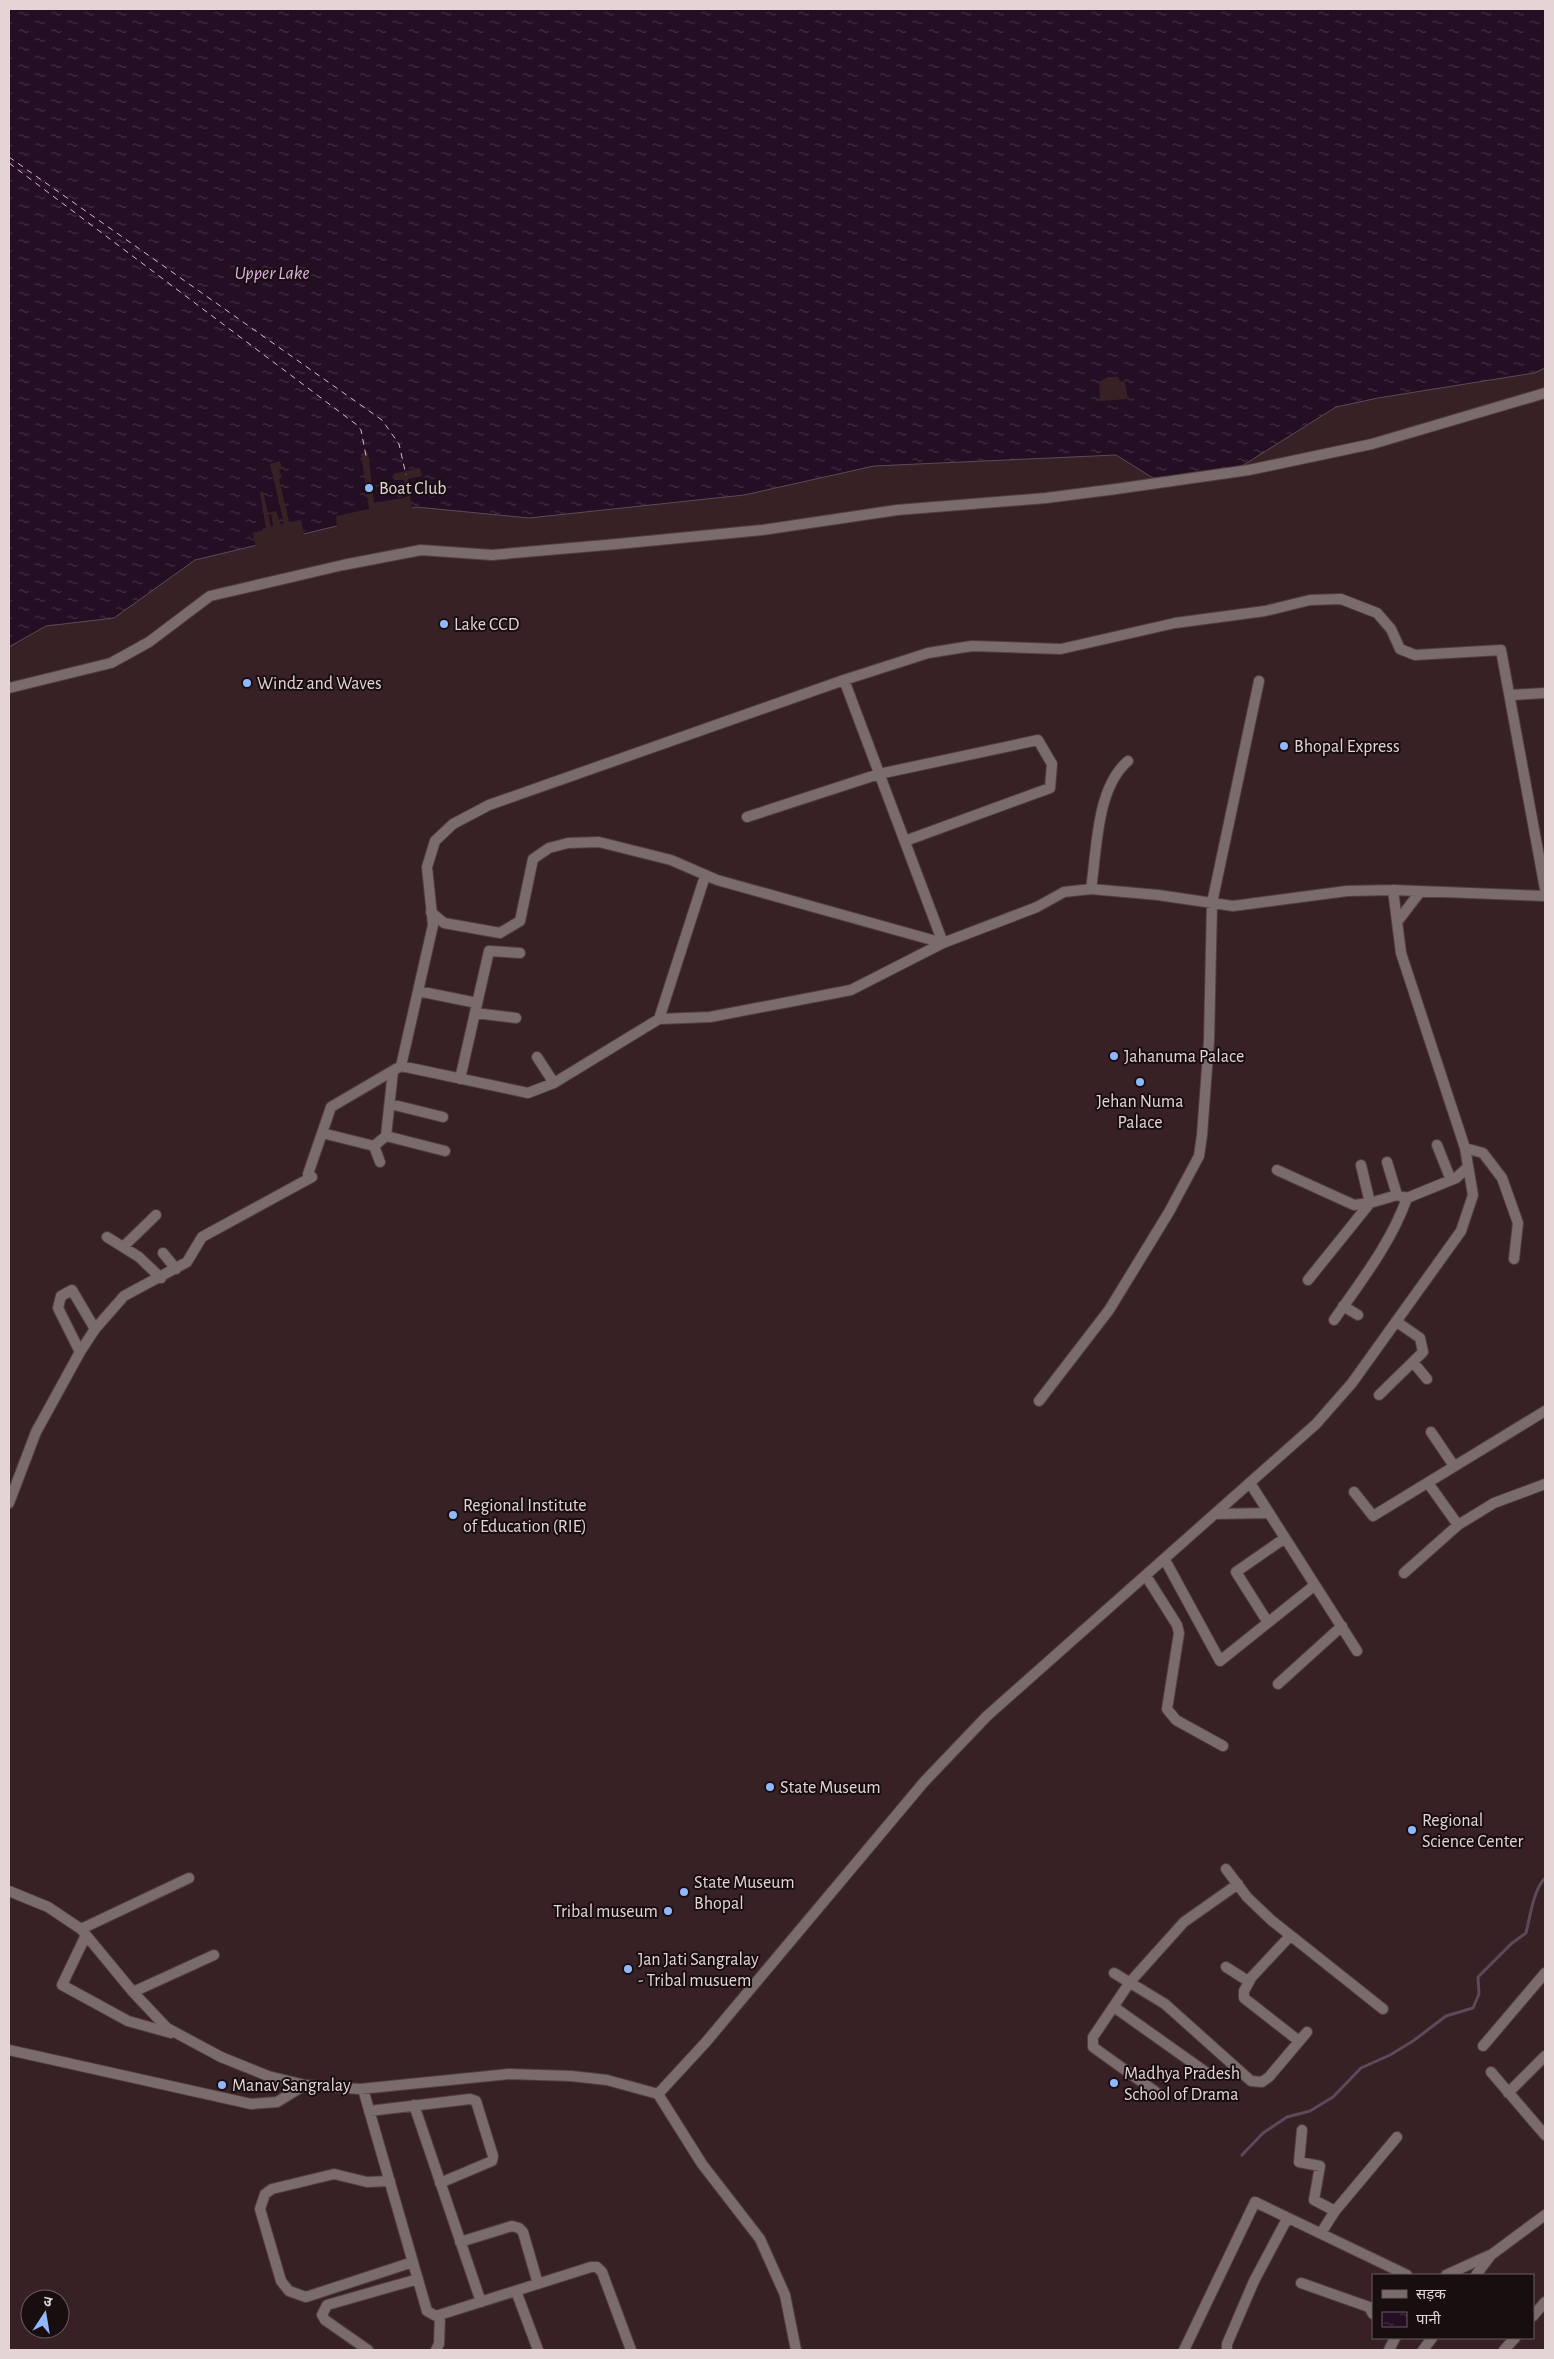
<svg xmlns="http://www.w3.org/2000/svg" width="1554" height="2359" font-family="'Alegreya Sans','Noto Sans Devanagari',sans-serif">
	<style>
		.water { fill: url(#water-ripples); stroke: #5d4959 }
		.pier { fill: #382125 }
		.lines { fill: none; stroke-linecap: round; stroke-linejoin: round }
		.stream { stroke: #5d4959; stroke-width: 3 }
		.ferry { stroke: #ddb1e0; stroke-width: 1; stroke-dasharray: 6 5; stroke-linecap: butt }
		.minor-casing { stroke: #543e41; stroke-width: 12 }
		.tertiary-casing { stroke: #543e41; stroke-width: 12 }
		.minor { stroke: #796c6a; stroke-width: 10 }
		.tertiary { stroke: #796c6a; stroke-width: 10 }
		.poi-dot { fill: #90b8fd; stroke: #180e10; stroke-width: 2 }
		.labels { text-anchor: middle; stroke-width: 4; stroke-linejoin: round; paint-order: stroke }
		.poi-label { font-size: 18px; fill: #e4d4d6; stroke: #180e10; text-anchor: start }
		.water-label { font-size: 19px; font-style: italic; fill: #ddb1e0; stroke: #180e10 }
	</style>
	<defs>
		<pattern id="water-ripples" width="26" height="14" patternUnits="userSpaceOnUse" patternTransform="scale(1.25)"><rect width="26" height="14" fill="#230e24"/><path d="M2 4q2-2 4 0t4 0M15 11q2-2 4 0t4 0" fill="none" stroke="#433043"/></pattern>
	</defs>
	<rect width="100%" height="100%" fill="#382125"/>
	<path class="water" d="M9 9H1545V368L1534 373 1378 398 1336 407 1237 469 1153 478 1116 455 874 466 744 495 529 518 416 507 195 560 114 618 46 626 9 647Z"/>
	<path class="pier" d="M1108 377H1118L1120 381 1125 382 1128 399 1100 401 1099 382Z
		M368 452 374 503 407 497 404 480H394L393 474 420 468 422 476 408 479 412 510 337 528 336 516 369 509 361 453Z
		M280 461 282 469 279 470 282 477 279 479 289 522 301 520 304 536 256 548 253 533 266 529 260 492 263 491 271 527 273 526 271 512 276 511 281 525 284 523 270 464Z"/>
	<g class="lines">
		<path class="stream" d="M1242 2155 1263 2133 1287 2117 1310 2111 1333 2097 1361 2068 1390 2055 1413 2041 1446 2016 1473 2008 1479 1994 1478 1977 1511 1944 1526 1933C1530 1917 1533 1891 1545 1878"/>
		<path class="ferry" d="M9 157 382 420 399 444 406 475
			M9 163 357 425 361 430 366 456"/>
		<g class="minor-casing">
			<path id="minor" d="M844 680 943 943
				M1511 695 1545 693
				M747 817 879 774 1038 740 1052 764 1050 788 905 841
				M1091 889C1097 850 1096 788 1128 761
				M431 912 444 923 500 933 520 921 533 859 549 848 568 843 599 842 671 860 717 880 943 943
				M1397 922 1420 892
				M418 991 477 1003
				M475 1013 516 1018
				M659 1019 705 876
				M537 1057 554 1083
				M401 1066 433 925 427 867 435 841 453 824 489 805 844 680 928 653 972 646 1061 649 1175 623 1265 611 1310 600 1341 599 1377 613 1391 629 1400 649 1415 655 1501 650 1545 889
				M460 1079 489 951 520 953
				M390 1104 443 1117
				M322 1133 374 1146 380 1162
				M386 1136 445 1151
				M1437 1145 1451 1180
				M374 1146 386 1136 393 1071
				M1465 1148 1483 1153 1502 1178 1518 1223 1514 1259
				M1387 1162 1397 1195
				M1277 1170 1354 1205 1370 1203 1361 1165
				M107 1237 139 1257 161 1278
				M123 1247 156 1215
				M163 1253 176 1269
				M1308 1280 1370 1203 1397 1195 1407 1198 1456 1178 1468 1167
				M1343 1306 1358 1315
				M1334 1320C1361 1281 1391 1243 1407 1198
				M80 1352 58 1308 61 1296 72 1290 95 1329
				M1413 1362 1427 1379
				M1379 1395 1423 1352 1420 1338 1397 1322
				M1039 1401 1109 1310 1169 1212 1199 1156 1202 1135 1209 1041 1212 903 1259 681
				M1431 1432 1454 1466
				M1250 1483 1357 1651
				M1428 1483 1458 1525
				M1354 1492 1373 1516 1545 1411
				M9 1503 36 1432 80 1352 95 1329 124 1296 187 1262 202 1237 312 1177 308 1174 331 1107 401 1066 528 1093 554 1083 659 1019 710 1017 851 990 943 943 1037 907 1064 892 1091 889 1158 895 1233 906 1347 891 1393 890 1545 896
				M1215 1514 1269 1513
				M1165 1560 1220 1661 1315 1585
				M1404 1573 1458 1525 1494 1503 1545 1484
				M1146 1576 1177 1625 1179 1633 1167 1709 1176 1720 1223 1746
				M1267 1621 1236 1572 1285 1538
				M1278 1684 1342 1626
				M1226 1869 1247 1897 1271 1920 1383 2009
				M9 1891 48 1907 81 1929 133 1992 167 2028 221 2057 268 2076 305 2085 360 2089 509 2074 571 2076 607 2080 658 2094 702 2164 760 2239 785 2295 796 2350
				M81 1929 189 1878
				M86 1935 62 1985 128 2021 171 2033
				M1226 1967 1248 1981 1290 1936
				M1114 1973 1165 2004 1251 2081 1262 2082 1269 2077 1307 2032
				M1250 1980 1244 1991V1998L1299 2041
				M133 1992 214 1955
				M1114 2007 1207 2073
				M1483 2046 1545 1973
				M9 2050 251 2104 277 2102 305 2085
				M1491 2072 1545 2135
				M363 2089 427 2311 436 2316 591 2267H597L602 2272 631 2350
				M1508 2093 1545 2056
				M658 2094 706 2042 924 1782 987 1716 1316 1424 1352 1383 1461 1231 1473 1195 1465 1148 1401 953 1393 890
				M1160 2095 1093 2047V2037L1130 1982 1184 1922 1238 1884
				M414 2105 481 2302
				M369 2111 470 2099 476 2101 493 2156 492 2161 440 2183
				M1302 2130 1299 2162 1320 2166 1314 2200 1335 2211
				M390 2181 367 2182 334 2174 272 2189 265 2194 260 2209 281 2281 289 2291 306 2297 413 2262
				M1321 2233 1335 2211 1397 2137
				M460 2242 512 2226 519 2228 523 2232 538 2284
				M1446 2275 1490 2255
				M1476 2275 1491 2255 1545 2215
				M1301 2283 1369 2307 1373 2314
				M516 2291 538 2350
				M1533 2316 1545 2302
				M368 2350 325 2320 322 2315 327 2305 418 2279
				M436 2350 439 2344 440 2315
				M1184 2350 1255 2202 1407 2275
				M1227 2350V2344L1254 2281 1287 2219
				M1389 2350 1395 2338
				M1423 2350 1432 2338
				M1504 2350 1515 2338"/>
		</g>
		<g class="tertiary-casing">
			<path id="tertiary" d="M9 688 111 663 149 642 210 596 343 565 421 550 492 555 617 544 762 530 897 510 1046 498 1116 489 1249 470 1372 444 1545 393"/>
		</g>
		<use href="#minor" class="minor"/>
		<use href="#tertiary" class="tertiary"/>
	</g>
	<g class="poi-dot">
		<circle cx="369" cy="488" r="5"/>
		<circle cx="444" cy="624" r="5"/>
		<circle cx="247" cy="683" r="5"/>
		<circle cx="1284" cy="746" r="5"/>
		<circle cx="1114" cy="1056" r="5"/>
		<circle cx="1140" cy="1082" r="5"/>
		<circle cx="453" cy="1515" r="5"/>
		<circle cx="770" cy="1787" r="5"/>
		<circle cx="1412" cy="1830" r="5"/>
		<circle cx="684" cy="1892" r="5"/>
		<circle cx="668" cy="1911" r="5"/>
		<circle cx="628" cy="1969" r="5"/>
		<circle cx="1114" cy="2083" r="5"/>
		<circle cx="222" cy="2085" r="5"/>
	</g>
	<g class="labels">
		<g class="poi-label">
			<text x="379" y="494">Boat Club</text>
			<text x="454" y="630">Lake CCD</text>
			<text x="257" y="689">Windz and Waves</text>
			<text x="1294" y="752">Bhopal Express</text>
			<text x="1124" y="1062">Jahanuma Palace</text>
			<text x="1140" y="1107" text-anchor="middle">Jehan Numa<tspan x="1140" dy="21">Palace</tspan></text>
			<text x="463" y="1511">Regional Institute<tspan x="463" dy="21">of Education (RIE)</tspan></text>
			<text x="780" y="1793">State Museum</text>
			<text x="1422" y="1826">Regional<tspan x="1422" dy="21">Science Center</tspan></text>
			<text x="694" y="1888">State Museum<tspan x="694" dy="21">Bhopal</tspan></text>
			<text x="658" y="1917" text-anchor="end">Tribal museum</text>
			<text x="638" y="1965">Jan Jati Sangralay<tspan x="638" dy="21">- Tribal musuem</tspan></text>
			<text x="1124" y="2079">Madhya Pradesh<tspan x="1124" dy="21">School of Drama</tspan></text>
			<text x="232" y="2091">Manav Sangralay</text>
		</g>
		<g class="water-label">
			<text x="272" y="279">Upper Lake</text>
		</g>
	</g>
	<rect width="1554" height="2359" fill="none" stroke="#e4d4d6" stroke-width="20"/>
	<rect x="1372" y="2274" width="162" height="65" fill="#180e10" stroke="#6a5d5f"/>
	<rect x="1382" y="2290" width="25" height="8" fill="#796c6a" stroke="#6a5d5f"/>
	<text x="1416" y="2299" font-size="15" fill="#e4d4d6">सड़क</text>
	<rect x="1382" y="2312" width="25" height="15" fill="url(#water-ripples)" stroke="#6a5d5f"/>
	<text x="1416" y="2324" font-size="15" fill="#e4d4d6">पानी</text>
	<g transform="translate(45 2314) rotate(12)"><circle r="24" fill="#180e10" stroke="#6a5d5f"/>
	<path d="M0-4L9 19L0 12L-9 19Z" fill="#90b8fd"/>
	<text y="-8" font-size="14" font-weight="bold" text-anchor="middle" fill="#e4d4d6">उ</text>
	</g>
</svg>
